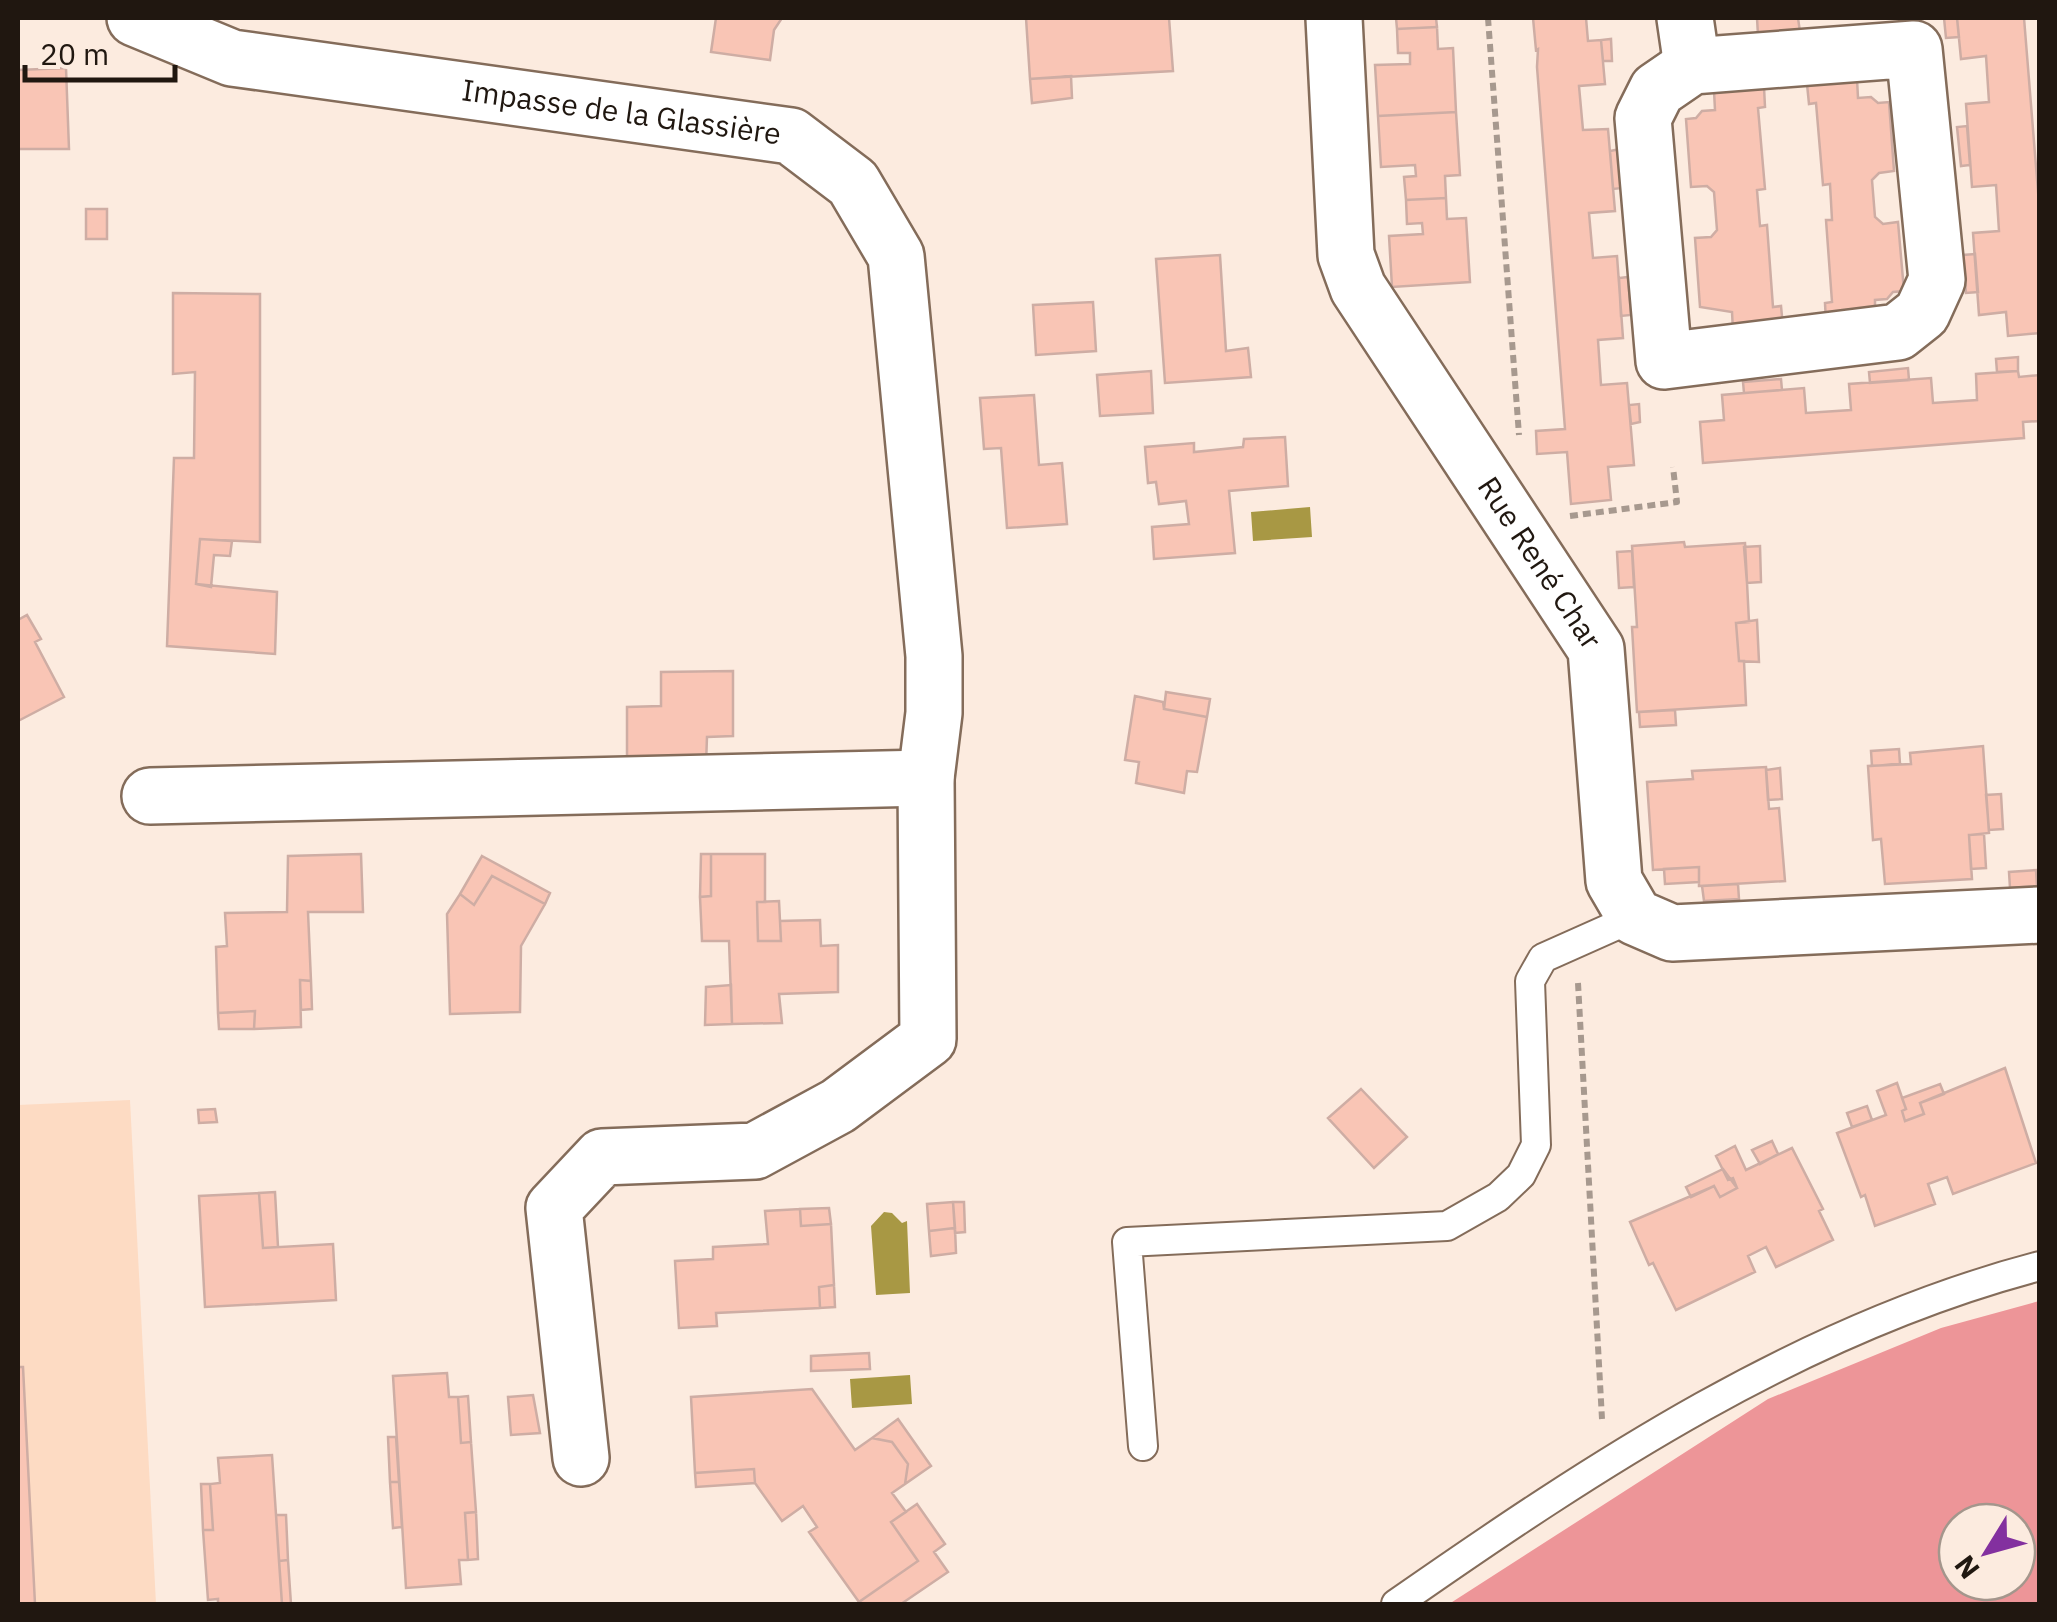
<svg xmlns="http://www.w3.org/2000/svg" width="2057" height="1622" font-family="'IBM Plex Sans',sans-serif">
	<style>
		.built { fill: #fddbc3 }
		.forest { fill: #ed9598; fill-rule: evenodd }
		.water { fill: #a89844 }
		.building { fill: #f9c5b5; stroke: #ceada4; stroke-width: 2.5 }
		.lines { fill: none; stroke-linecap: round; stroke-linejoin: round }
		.service-casing { stroke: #846c5a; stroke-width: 32 }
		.minor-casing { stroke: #846c5a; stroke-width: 60 }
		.path { stroke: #a7998f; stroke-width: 6; stroke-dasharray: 8 5; stroke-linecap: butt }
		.service { stroke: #fff; stroke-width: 28 }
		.minor { stroke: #fff; stroke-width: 55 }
		.labels { text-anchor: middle; stroke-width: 8; stroke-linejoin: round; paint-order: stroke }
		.street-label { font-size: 30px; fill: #201710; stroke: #fcebdf }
	</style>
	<rect width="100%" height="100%" fill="#fcebdf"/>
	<path class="built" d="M130 1100 156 1604H18V1105Z"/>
	<path class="forest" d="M2039 1301V1604H1449L1768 1399 1941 1328ZM1957 1522H2017V1582H1957Z"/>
	<path class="water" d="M1310 507 1312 537 1253 541 1251 512Z
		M884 1212 892 1213 902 1223 907 1221 910 1293 876 1295 871 1226Z
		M910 1375 912 1404 852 1408 850 1379Z"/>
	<path class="building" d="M716 18H782L774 30 770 60 711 52Z
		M1026 18H1169L1173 71 1030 79Z
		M1396 18H1436L1437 27 1397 29Z
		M1533 18H1586L1588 41 1601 40 1605 84 1579 86 1583 130 1608 129 1615 211 1589 213 1593 258 1617 256 1623 338 1598 340 1601 385 1627 383 1634 465 1608 467 1611 500 1571 504 1567 452 1537 454 1536 431 1565 429 1537 67 1538 49 1536 50Z
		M1757 18H1798L1800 32 1758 35Z
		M1944 18H1957L1959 37 1946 38Z
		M1957 18H2024L2040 216V333L2008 336 2006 312 1979 315 1973 233 1999 231 1996 185 1972 187 1966 104 1989 102 1986 56 1961 59Z
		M1437 27 1438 49 1453 48 1456 112 1378 116 1375 65 1410 64V53H1398L1397 29Z
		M1611 39 1612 61H1603L1601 40Z
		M66 68 69 149H18V70Z
		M1071 76 1072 98 1032 103 1030 79Z
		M1857 79 1858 98 1871 97 1878 103 1889 102 1894 171 1879 173 1872 180 1875 217 1883 224 1898 222 1904 291 1893 292 1887 299 1875 300V319L1826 323 1825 303 1832 302 1826 220H1832L1830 184 1823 185 1816 103 1809 104 1807 84Z
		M1764 87 1765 107 1758 108 1765 189 1757 190 1760 226 1767 225 1773 307 1781 306 1783 327 1733 331 1732 312 1700 307 1695 238 1711 237 1717 230 1714 192 1707 186 1691 187 1686 119 1696 118 1702 111 1715 110 1714 91Z
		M1456 112 1460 175 1445 176 1446 198 1406 200 1404 177 1416 176 1415 165 1381 167 1378 116Z
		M1967 126 1970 165 1961 166 1957 127Z
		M1620 149 1623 188 1613 189 1610 151Z
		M1446 198 1447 219 1466 218 1470 282 1392 287 1389 236 1423 234 1422 223 1407 224 1406 200Z
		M86 209H107V239H86Z
		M1975 254 1978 292 1966 293 1963 255Z
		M1220 255 1226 351 1248 348 1251 377 1165 383 1156 259Z
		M1628 277 1631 315 1621 316 1619 278Z
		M173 293 260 294V542L200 539 196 584 277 592 275 654 167 646 174 458H194L195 372 173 374Z
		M1093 302 1096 351 1036 355 1033 305Z
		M2018 357V371L1997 372 1996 359Z
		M1908 368 1909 380 1870 383 1869 372Z
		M1151 371 1153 413 1100 416 1097 375Z
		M2018 371 2019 377 2040 375V421L2023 422 2024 438 1703 463 1700 422 1724 420 1722 395 1804 388 1806 413 1851 410 1849 384 1931 378 1933 403 1977 400 1976 374Z
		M1781 379 1782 390 1744 393 1743 382Z
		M1034 395 1039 465 1062 463 1067 524 1007 528 1001 448 984 449 980 398Z
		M1639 404 1640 422 1631 424 1629 405Z
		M1285 437 1288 486 1229 491 1235 553 1154 559 1152 527 1189 524 1186 501 1159 504 1156 482 1148 483 1145 447 1194 443V452L1243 447 1244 439Z
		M200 539 232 541 230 556 214 555 211 587 196 584Z
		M1684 542 1685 547 1745 543 1749 622 1736 623 1739 661H1744L1746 705 1637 712 1632 627H1637L1632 546Z
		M1760 546 1761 582 1747 583 1744 547Z
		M1632 551 1634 587 1619 588 1617 552Z
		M27 615 41 639 35 642 64 697 18 721V620Z
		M1757 620 1759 662 1739 661 1736 623Z
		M733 671V736L707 737 706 764 627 766V707L661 706V672Z
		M1166 692 1210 699 1207 717 1164 709Z
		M1135 696 1163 702 1164 709 1207 717 1197 772 1187 771 1184 793 1136 783 1139 762 1125 760Z
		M1675 710 1676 725 1640 727 1639 712Z
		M1983 746 1989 833 1969 835 1972 879 1885 884 1881 839 1873 840 1868 766 1911 764 1910 753Z
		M1899 749 1900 764 1872 766 1871 751Z
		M1766 767 1769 809 1779 808 1785 881 1699 886V867L1653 870 1647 782 1693 779 1692 771Z
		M1780 768 1782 799 1768 800 1766 770Z
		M2001 794 2003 829 1989 830 1986 795Z
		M1984 834 1986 868 1971 869 1969 835Z
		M361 854 363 912H308L311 981 300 980 301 1027 254 1029 255 1011 218 1013 216 947 227 946 225 913 287 912 288 856Z
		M701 854H711V896L700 897Z
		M711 854H765V902H757L758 941H781L780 921 820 920 821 946 838 945V992L779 994 782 1023 732 1024 729 941H702L700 897 711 896Z
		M482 856 550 893 545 904 492 876 474 905 460 894Z
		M1699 867V882L1665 884 1664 869Z
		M2036 870 2037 886 2010 888 2009 872Z
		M492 876 545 904 521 946 520 1012 450 1014 447 914 460 894 474 905Z
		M1738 884 1739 899 1704 901 1702 886Z
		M779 901 781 941H758L757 902Z
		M300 980 311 981 312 1009 301 1010Z
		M731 985 732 1024 705 1025 706 987Z
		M255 1011 254 1029H219L218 1013Z
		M2005 1068 2036 1163 1953 1194 1947 1177 1928 1184 1935 1204 1875 1226 1865 1195 1861 1197 1837 1133 1886 1115 1877 1091 1897 1083 1906 1109 1902 1111 1905 1121 1924 1114 1920 1103Z
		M1940 1084 1944 1094 1920 1103 1924 1114 1905 1121 1902 1111 1906 1109 1902 1098Z
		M1361 1089 1407 1137 1374 1168 1328 1118Z
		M1867 1106 1872 1120 1852 1127 1847 1113Z
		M215 1109 217 1122 199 1123 198 1110Z
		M1772 1141 1778 1154 1760 1164 1752 1150Z
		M1735 1146 1746 1170 1792 1148 1823 1209 1819 1211 1833 1240 1776 1267 1766 1247 1748 1256 1755 1272 1676 1310 1653 1263 1649 1265 1630 1222 1714 1186 1720 1197 1737 1188 1733 1178 1728 1180 1716 1156Z
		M1723 1169 1737 1188 1720 1197 1714 1186 1691 1197 1686 1187Z
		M275 1192 278 1247 263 1248 259 1193Z
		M259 1193 263 1248 333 1244 336 1300 205 1307 199 1196Z
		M953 1202H964L965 1232 955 1233Z
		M953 1202 955 1228 929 1231 927 1204Z
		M829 1208 831 1224 801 1226 800 1209Z
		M800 1209 801 1226 831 1224 834 1285 819 1287 820 1308 716 1313 717 1326 679 1328 675 1261 713 1259V1247L768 1244 765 1211Z
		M955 1228 956 1253 931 1256 929 1231Z
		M834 1285 835 1307 820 1308 819 1287Z
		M869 1353 870 1369 811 1371V1356Z
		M18 1367H23L35 1604H18Z
		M447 1373 449 1397H458L461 1443 471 1442 476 1512 465 1513 468 1560H459L461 1584 406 1588 393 1376Z
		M812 1389 855 1450 872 1438 892 1442 908 1464 905 1484 892 1493 906 1512 891 1522 918 1561 859 1602 809 1532 817 1527 803 1506 782 1521 755 1483 754 1469 695 1473 691 1397Z
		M533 1395 540 1433 511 1435 508 1397Z
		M468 1396 471 1442 461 1443 458 1397Z
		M898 1419 931 1466 905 1484 908 1464 892 1442 872 1438Z
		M388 1437H396L399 1482H390Z
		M272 1455 282 1604H218V1599L208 1600 203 1530H213L210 1484 220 1483 218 1458Z
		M754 1469 755 1483 696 1487 695 1473Z
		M390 1482H399L402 1527 393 1528Z
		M201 1484H210L213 1530H203Z
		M917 1504 945 1544 934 1552 948 1572 901 1604H861L859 1602 918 1561 891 1522Z
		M476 1512 478 1559 468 1560 465 1513Z
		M276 1515H286L288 1560 279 1561Z
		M288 1560 291 1604H282L279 1561Z"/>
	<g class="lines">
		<g class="service-casing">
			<path id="service" d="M1143 1446 1127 1242 1447 1226 1498 1197 1521 1175 1536 1145 1530 981 1543 958 1635 917
				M1396 1604C1594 1466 1802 1328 2040 1266"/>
		</g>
		<g class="minor-casing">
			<g id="minor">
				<path id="s1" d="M135 18 232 58 791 136 853 183 896 256 934 656V713L926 778 928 1039 838 1106 755 1151 602 1157 554 1208 581 1458"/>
				<path id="s2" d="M1334 18 1346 255 1358 288 1596 649 1614 881 1635 917 1672 933 2040 915"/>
				<path d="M1685 18 1692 66"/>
				<path d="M1914 49 1937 280 1922 313 1898 332 1664 361 1643 118 1657 90 1692 66Z"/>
				<path d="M150 796 926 778"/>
			</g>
		</g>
		<path class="path" d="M1488 18 1519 435
			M1570 516 1677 502 1673 467
			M1578 983 1602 1419"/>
		<use href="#service" class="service"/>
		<use href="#minor" class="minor"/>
	</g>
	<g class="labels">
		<g class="street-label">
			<text dy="10" stroke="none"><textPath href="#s1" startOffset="498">Impasse de la Glassière</textPath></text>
			<text dy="10" stroke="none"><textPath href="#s2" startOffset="602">Rue René Char</textPath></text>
		</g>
	</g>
	<rect width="2057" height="1622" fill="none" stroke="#201710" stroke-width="40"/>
	<g transform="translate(1987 1552) rotate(233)"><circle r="48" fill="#fcebdf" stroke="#a4968c" stroke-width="2.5"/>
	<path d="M0-8L18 38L0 25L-18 38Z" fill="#83309f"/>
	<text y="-15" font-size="28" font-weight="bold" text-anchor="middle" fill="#201710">N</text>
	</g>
	<path d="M25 65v15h150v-15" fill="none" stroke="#201710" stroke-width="5"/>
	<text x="40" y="65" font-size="30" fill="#201710" stroke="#fcebdf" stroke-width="8" paint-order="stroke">20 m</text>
</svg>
